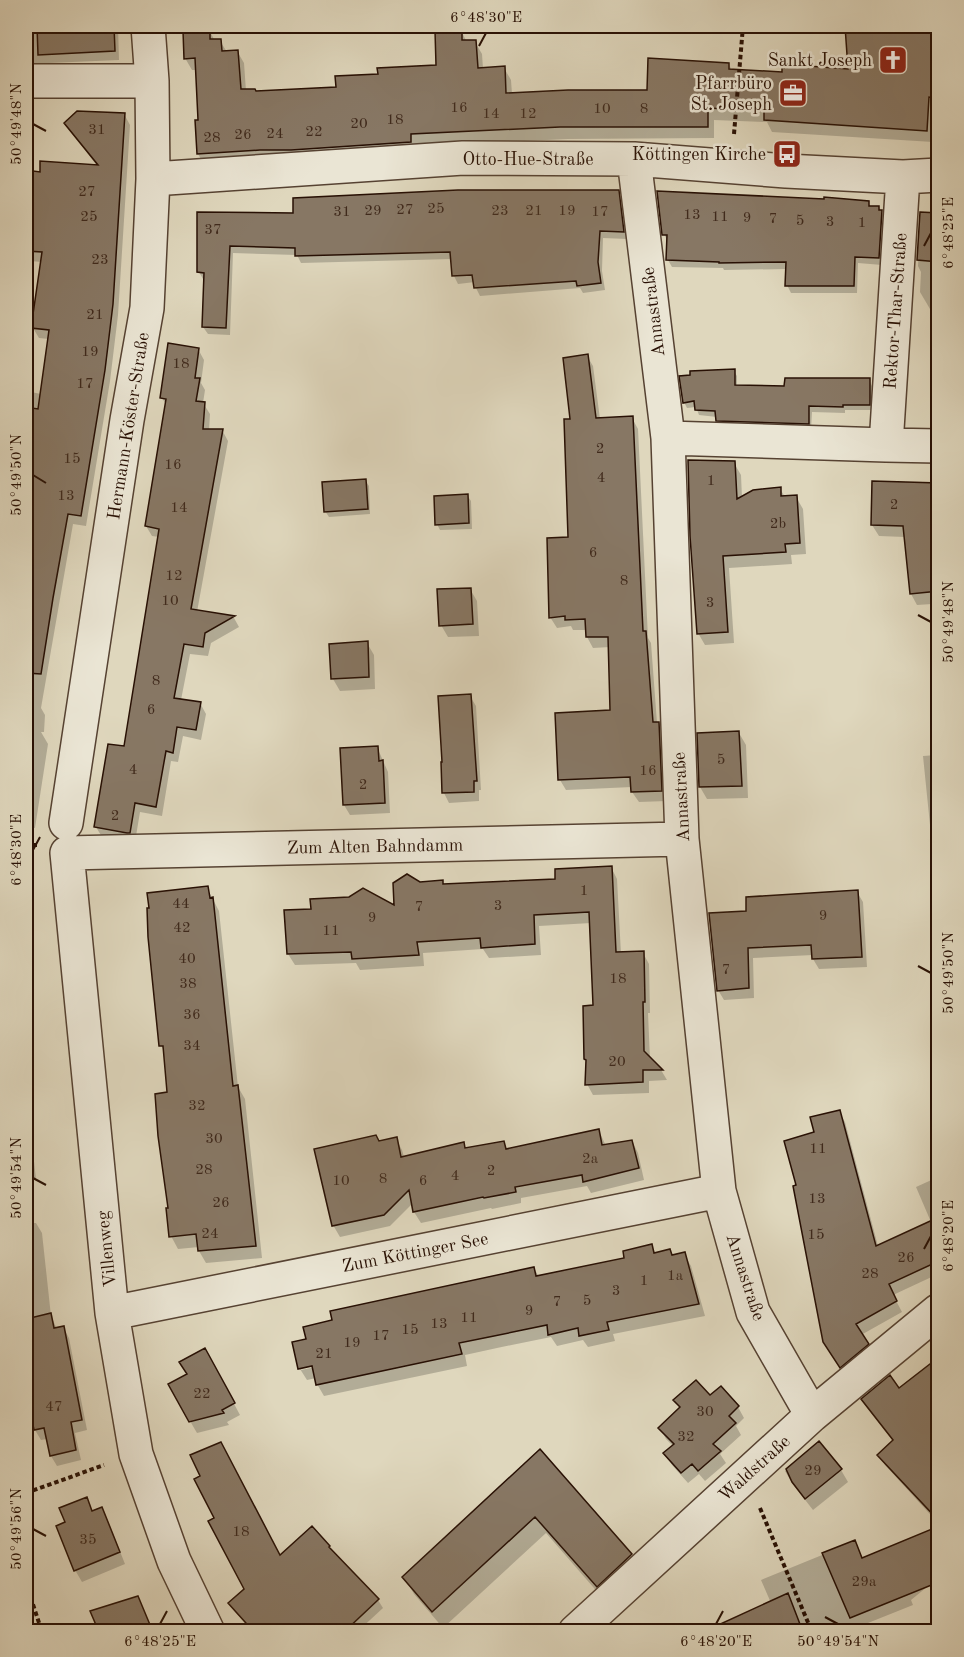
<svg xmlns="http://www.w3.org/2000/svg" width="964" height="1657" font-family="'Old Standard TT',serif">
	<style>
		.shadow { fill: #0003; fill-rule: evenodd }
		.building { fill: #877764; stroke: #281004; stroke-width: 1.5 }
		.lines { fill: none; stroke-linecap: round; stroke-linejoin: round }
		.minor-casing { stroke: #564232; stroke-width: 36 }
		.path { stroke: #281004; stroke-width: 4; stroke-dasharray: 4.5 3; stroke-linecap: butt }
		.minor { stroke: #eae5d4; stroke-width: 33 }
		.ticks { fill: none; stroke: #281004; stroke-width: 2 }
		.labels { text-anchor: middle; stroke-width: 5; stroke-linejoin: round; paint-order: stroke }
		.number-label { font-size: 15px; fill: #402a1c }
		.poi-label { font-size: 18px; fill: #281004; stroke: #eae5d4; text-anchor: end }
		.street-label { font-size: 18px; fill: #281004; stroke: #eae5d4 }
		.neatline { fill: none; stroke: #281004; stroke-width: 2 }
		.ticks-label { font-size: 15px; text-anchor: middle; fill: #281004 }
	</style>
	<rect width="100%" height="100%" fill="#dfd7bd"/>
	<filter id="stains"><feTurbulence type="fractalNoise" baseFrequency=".00333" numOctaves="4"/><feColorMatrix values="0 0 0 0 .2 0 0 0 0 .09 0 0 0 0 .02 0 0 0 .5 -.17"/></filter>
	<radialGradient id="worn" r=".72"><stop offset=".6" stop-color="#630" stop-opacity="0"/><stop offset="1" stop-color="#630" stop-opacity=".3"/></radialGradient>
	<path class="shadow" d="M26 26H118L119 60 26 64Z
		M847 26H938V109H935L933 142 772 132 767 122 714 120V138L568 139 417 146 205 166 198 154 197 122H200L197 70H192L185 58 209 30 215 41H220L227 52 237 51 244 63 246 91 256 92 337 88 379 75 437 66 461 31 467 42H475L482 54 483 69 504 68 511 80 512 94 649 91 729 64 732 71 783 73 850 70Z
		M124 114 130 125 118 315 110 381 86 526 73 524 41 708 45 715 44 732H41L48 744 35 828 26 826V391L41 394 49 339 39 338 33 328 42 262 30 261 26 254V172L41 173 98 167 72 133 66 123Z
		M618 191 622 199 627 239 603 238 602 271 605 290 583 293 580 288 480 296 476 288 475 282 458 284 454 276 452 259 301 263 297 255 233 253 230 335 208 334 203 327 205 280 203 279 199 272V214H295Z
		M868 203 871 207H879L885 219 882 265 858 263 857 293H791L787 285V269L724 270 723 268 672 267 668 260V242L664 234Z
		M921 214 938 215V310L930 309 920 292 921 272 918 266Z
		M198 349 204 360 201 383 205 390 203 403 210 414 209 431 222 430 228 441 197 612 234 618 239 627 211 643 208 656 190 654 181 700 200 703 206 714 201 740 183 736 178 762 171 761 162 816 140 812 135 842 102 837 96 827 125 747 159 537 152 536 146 526 167 406 162 398Z
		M587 356 593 366 600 419 632 418 638 429 648 638 651 643 657 723 665 734 667 801 639 802 632 792V787L566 790 560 780 611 711 610 647 593 648 587 637V630H573L571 626 557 628 550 617 570 538 572 420Z
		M734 371 737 376V387H786L869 380 872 386V410H845V413L812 412 811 429 721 426 717 417 699 415 696 407 687 408 684 402Z
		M734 463 741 475 742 498 780 489 785 497H796L803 509 806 554 791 555 792 564 729 568 734 643 705 645 698 633Z
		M365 480 369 486 370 514 329 517 325 511Z
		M874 483 938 485V949L933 894H937L923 756 936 755 931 669 938 668 932 604 917 605 911 594 905 537 879 536 872 525Z
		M467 495 471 501 472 529 440 530 437 524Z
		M470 589 477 601 479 636 448 637 441 625Z
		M367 643 374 655 375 689 340 691 333 679 331 645Z
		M470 696 476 706 481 790H479V801L449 803 444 793 442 763Z
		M739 733 746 745 748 798 707 799 700 787 699 734Z
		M377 747 388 772 390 813 350 815 344 805Z
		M611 867 617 879 621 954 643 953 649 964 650 1013H648L650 1059 661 1070 667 1080 649 1081V1093L593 1095 587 1084 588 1062 595 1006 591 923 539 926 541 955 489 958 483 949 423 953 424 966 360 970 356 963 295 965 288 954 285 911 395 908 420 883 442 882 444 886 557 880Z
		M207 888 219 911 238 1087 245 1099 262 1258 206 1263 199 1251V1247L178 1249 171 1236 168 1094 165 1053 161 1045Z
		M857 892 863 902 867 967 819 969 813 959V955L753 958 754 998 724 1000 718 990 748 912Z
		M26 1111 29 1117 36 1179 26 1180Z
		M839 1112 845 1122 878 1246 931 1222 916 1187 938 1177V1274L893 1295 902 1312 861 1335 874 1355 847 1377 831 1353 797 1186 816 1133Z
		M599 1131 606 1146 632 1141 638 1153 644 1180 591 1193 587 1186 521 1198V1203L492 1209 491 1208 421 1223 414 1212 413 1203 390 1226 340 1237 333 1225 379 1142 396 1139 402 1150 404 1157 463 1144 466 1149 503 1143 508 1150Z
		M26 1223H36L42 1233 51 1316 57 1329 63 1327 69 1338 87 1430 75 1433 81 1460 57 1466 51 1456 47 1439 41 1440 35 1430 26 1384 28 1383 26 1374Z
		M651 1245 656 1254 670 1251 673 1256 684 1254 691 1266 705 1316 613 1334 615 1341 588 1347 583 1340 557 1346 551 1337 497 1348 465 1355 467 1366 324 1396 317 1384 316 1378 307 1380 300 1369 294 1343 308 1340 305 1328 334 1321 332 1312 534 1268 539 1277 625 1259 624 1252ZM319 1363 320 1366 301 1370V1367Z
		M211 1361 240 1415 227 1422 229 1425 197 1433 190 1421Z
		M721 1388 738 1407 744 1418 736 1426 741 1435 720 1454 726 1463 705 1481 699 1474 688 1483 672 1465 665 1454 673 1446 666 1439 660 1428 680 1409 675 1400 710 1397Z
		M863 1399 938 1449V1523L885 1465 879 1455 894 1441 869 1410Z
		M819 1443 841 1470 848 1482 813 1510 792 1483 785 1471Z
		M540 1451 631 1555 641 1572 607 1603 546 1533 443 1628 414 1594 404 1577Z
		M86 1499 93 1512 101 1509 108 1521 125 1564 82 1582 75 1570 67 1523Z
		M854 1542 863 1560 938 1578 911 1600 913 1605 858 1627 856 1624 839 1632H706L771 1603 761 1580Z
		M329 1547 378 1600 383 1608 357 1632H286L338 1591 249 1627 235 1612 230 1604 280 1557Z"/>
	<path class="building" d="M37 26H114L115 51 38 55Z
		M845 26H935L934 31H939V89H937L936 98 929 97 927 131 764 120V111L708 108V127H560L411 134V142L291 150H260L197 154 195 120H198L195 58 184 59 183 31 210 29V39H221L222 51 238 50 241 89H255L256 91 336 87 335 76 378 74 377 68 436 65 435 31 462 30V40H476L478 68 505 66 506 93 568 90H647L648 58 729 63V69L782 72V64L848 69Z
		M77 111 125 113 113 304 105 370 81 516 68 514 53 598 41 674 26 673V453L32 408 38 409 49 330 31 328 42 252 26 251V170L40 172V161L98 165 64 123Z
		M458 190H619L624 232 600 231 598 262 601 283 577 286 576 281 474 288 472 275 452 276 450 252 295 256V248L230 246 226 328 202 327 204 273 197 272V212L293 213V198Z
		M657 191 824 199V197L869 201V206H879V210H882L879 258 855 257 854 286H785L786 262 719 263V262L666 260 667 235H662Z
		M920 212 939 213V262L917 260Z
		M168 343 199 348 195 378H200L196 401 205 402 203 429H223L191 609 235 616 205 633 203 647 184 644 174 698 201 702 196 730 177 727 173 753 166 751 156 807 135 803 130 833H127L94 827 108 744 124 746 159 529 145 526 166 399 160 398Z
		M588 354 596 418 633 416 643 631H646L653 722H659L662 791 631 792 630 777 558 780 555 713 610 710 608 637H586L585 619 565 620V616L549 618 547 538 568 537 564 419H570L563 358Z
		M735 369V385L784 386 785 378H870V405H843V407L809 406V424L716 421 715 411 695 410 694 401 683 403 679 376 690 375V371Z
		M688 460 735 461 737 499 753 490 781 487V496L797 495 800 543 785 544 786 552 723 556 728 632 697 634 690 536Z
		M366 479 368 509 324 512 322 482Z
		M872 481 939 483V591L910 594 903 526 871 525Z
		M468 494 469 523 435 525 434 496Z
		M471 588 473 624 439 626 437 589Z
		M368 641 369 677 331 679 329 644Z
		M471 694 477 781H474V792L442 793 441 762H442L438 696Z
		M739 731 742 786 699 787 697 733Z
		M378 746 379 761 383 760 385 803 343 805 340 748Z
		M612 866 616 952 644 951 645 1002H643L644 1051 663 1070H643V1082L585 1085 586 1060 584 1059 583 1006 593 1005 589 912 534 915 535 944 481 948 480 938 417 942 419 955 352 959 351 952 287 954 284 910 311 909 310 899 349 897 363 888 394 905 393 883 407 874 420 882 443 880V884L555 879V869Z
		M208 886 210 898 213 897 233 1086 238 1085 256 1246 198 1251 196 1234 169 1237 166 1208H168L158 1136 155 1094 167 1092 163 1046H159L148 937 147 908H149L147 893Z
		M858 890 862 957 812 959 811 945 748 948 749 988 717 991 709 913 746 911V897Z
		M840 1110 876 1246 939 1217V1261L889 1284 897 1301 856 1324 869 1344 840 1368 823 1342 793 1186 796 1185 784 1141 814 1132 810 1117Z
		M599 1129 602 1145 632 1140 639 1168 583 1182 582 1175 515 1187 516 1192 484 1198 483 1197 413 1212 409 1190 384 1215 332 1226 314 1149 376 1135 379 1141 397 1137 401 1157 464 1142 465 1148 504 1141 506 1149Z
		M652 1244 654 1253 670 1249 672 1255 685 1252 699 1304 607 1322 609 1330 579 1336 578 1328 548 1335 547 1325 489 1337 459 1343 462 1354 316 1385 312 1366 298 1369 292 1342 306 1339 303 1327 332 1320 330 1311 534 1267 536 1276 624 1258 623 1251Z
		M51 1313 54 1328 64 1326 82 1420 71 1422 76 1450 50 1456 44 1428 34 1430 26 1391V1319Z
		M205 1348 235 1403 222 1410 224 1413 189 1422 168 1384 187 1374 179 1362Z
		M939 1357V1521L877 1455 893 1440 861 1399 890 1375 899 1388Z
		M696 1380 710 1395 721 1386 739 1406 729 1416 736 1423 713 1444 721 1451 698 1471 692 1464 681 1473 663 1453 674 1444 658 1428 680 1407 673 1400Z
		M819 1441 842 1469 805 1499 792 1482 786 1469Z
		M221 1442 280 1555 312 1526 330 1546 329 1547 379 1599 344 1632H254L228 1603 244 1589 208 1521 214 1518 194 1479 200 1476 190 1455Z
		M540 1449 632 1554 597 1587 535 1517 432 1612 402 1577Z
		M87 1497 92 1511 102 1507 120 1552 74 1571 56 1526 65 1522 59 1508Z
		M939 1526V1582L850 1618 822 1553 855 1540 862 1558Z
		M788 1593 803 1632H703Z
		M138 1596 153 1632H99L90 1611Z"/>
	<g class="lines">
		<g class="minor-casing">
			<path id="minor" d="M26 81H152
				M634 159 668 438 682 839 719 1191 753 1312 812 1415
				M153 179 463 158 634 159 786 171 903 177 938 175
				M668 438 886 445 903 177
				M886 445 938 446
				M66 823 127 420 147 308 153 179 152 81 148 26
				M112 1313 719 1191
				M208 1632 174 1561 136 1454 112 1313 67 853 682 839
				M575 1632 812 1415 938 1311"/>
		</g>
		<path class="path" d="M734 134 743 26
			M26 845H37
			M26 1493 104 1465
			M760 1508 812 1632
			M26 1583 42 1632"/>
		<use href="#minor" class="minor"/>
	</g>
	<path class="ticks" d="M479 46 486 33M33 124 46 131M924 246 931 233M33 475 46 483M918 615 931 622M33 850 40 837M918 966 931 973M33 1178 46 1185M924 1249 931 1236M33 1529 46 1536M825 1617 838 1624M160 1624 167 1611M716 1624 723 1611"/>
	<defs>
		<g id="church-square" transform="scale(1.5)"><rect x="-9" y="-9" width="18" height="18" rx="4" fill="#8f2418" stroke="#eae5d4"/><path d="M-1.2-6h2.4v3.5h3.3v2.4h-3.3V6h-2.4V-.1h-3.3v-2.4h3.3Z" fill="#fff"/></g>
		<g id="office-square" transform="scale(1.5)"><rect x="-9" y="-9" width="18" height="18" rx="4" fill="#8f2418" stroke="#eae5d4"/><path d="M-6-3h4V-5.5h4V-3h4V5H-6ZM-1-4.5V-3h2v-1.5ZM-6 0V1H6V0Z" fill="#fff"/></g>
		<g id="bus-square" transform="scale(1.5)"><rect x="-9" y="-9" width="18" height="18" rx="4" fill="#8f2418" stroke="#eae5d4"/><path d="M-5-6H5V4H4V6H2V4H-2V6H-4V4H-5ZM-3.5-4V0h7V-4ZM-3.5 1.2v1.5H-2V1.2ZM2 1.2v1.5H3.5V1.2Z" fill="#fff"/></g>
	</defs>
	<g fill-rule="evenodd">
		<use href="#church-square" x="893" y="60"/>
		<use href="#office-square" x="793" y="93"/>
		<use href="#bus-square" x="787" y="154"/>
	</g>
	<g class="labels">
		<g class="number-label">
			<text x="459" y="112">16</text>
			<text x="602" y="113">10</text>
			<text x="644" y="113">8</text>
			<text x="491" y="118">14</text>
			<text x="528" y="118">12</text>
			<text x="395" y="124">18</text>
			<text x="359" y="128">20</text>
			<text x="97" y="134">31</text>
			<text x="314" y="136">22</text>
			<text x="275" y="138">24</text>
			<text x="243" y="139">26</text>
			<text x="212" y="142">28</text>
			<text x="87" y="196">27</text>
			<text x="436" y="213">25</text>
			<text x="405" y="214">27</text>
			<text x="373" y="215">29</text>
			<text x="500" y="215">23</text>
			<text x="534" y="215">21</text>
			<text x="567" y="215">19</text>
			<text x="342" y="216">31</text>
			<text x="600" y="216">17</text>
			<text x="692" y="219">13</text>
			<text x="89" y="221">25</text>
			<text x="720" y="221">11</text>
			<text x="747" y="222">9</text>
			<text x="773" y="223">7</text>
			<text x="800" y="225">5</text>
			<text x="830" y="226">3</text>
			<text x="862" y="227">1</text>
			<text x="213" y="234">37</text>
			<text x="100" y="264">23</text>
			<text x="95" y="319">21</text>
			<text x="90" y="356">19</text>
			<text x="181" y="368">18</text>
			<text x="85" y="388">17</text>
			<text x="600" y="453">2</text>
			<text x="72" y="463">15</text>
			<text x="173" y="469">16</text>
			<text x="601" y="482">4</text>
			<text x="711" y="485">1</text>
			<text x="66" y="500">13</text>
			<text x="894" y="509">2</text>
			<text x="179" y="512">14</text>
			<text x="778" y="528">2b</text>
			<text x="593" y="557">6</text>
			<text x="174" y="580">12</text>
			<text x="624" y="585">8</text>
			<text x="170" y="605">10</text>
			<text x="710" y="607">3</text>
			<text x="156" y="685">8</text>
			<text x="151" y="714">6</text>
			<text x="721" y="764">5</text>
			<text x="133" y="774">4</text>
			<text x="648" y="775">16</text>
			<text x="363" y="789">2</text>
			<text x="115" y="820">2</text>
			<text x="584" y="895">1</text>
			<text x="181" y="908">44</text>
			<text x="498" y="910">3</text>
			<text x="419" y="911">7</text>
			<text x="823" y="920">9</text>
			<text x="372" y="922">9</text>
			<text x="182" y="932">42</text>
			<text x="331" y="935">11</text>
			<text x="187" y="963">40</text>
			<text x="726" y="974">7</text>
			<text x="618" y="983">18</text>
			<text x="188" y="988">38</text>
			<text x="192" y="1019">36</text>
			<text x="192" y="1050">34</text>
			<text x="617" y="1066">20</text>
			<text x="197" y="1110">32</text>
			<text x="214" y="1143">30</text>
			<text x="818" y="1153">11</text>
			<text x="590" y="1163">2a</text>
			<text x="204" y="1174">28</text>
			<text x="491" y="1175">2</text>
			<text x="455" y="1180">4</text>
			<text x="383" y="1183">8</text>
			<text x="341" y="1185">10</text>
			<text x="423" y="1185">6</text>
			<text x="817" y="1203">13</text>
			<text x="221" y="1207">26</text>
			<text x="210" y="1238">24</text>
			<text x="816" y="1239">15</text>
			<text x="906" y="1262">26</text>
			<text x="870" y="1278">28</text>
			<text x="675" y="1280">1a</text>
			<text x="644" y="1285">1</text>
			<text x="616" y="1295">3</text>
			<text x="587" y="1305">5</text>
			<text x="557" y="1306">7</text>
			<text x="529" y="1315">9</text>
			<text x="469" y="1322">11</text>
			<text x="439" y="1328">13</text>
			<text x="410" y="1334">15</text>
			<text x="381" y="1340">17</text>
			<text x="352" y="1347">19</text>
			<text x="324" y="1358">21</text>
			<text x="202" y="1398">22</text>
			<text x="54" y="1411">47</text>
			<text x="705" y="1416">30</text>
			<text x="686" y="1441">32</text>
			<text x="813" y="1475">29</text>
			<text x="241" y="1536">18</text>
			<text x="88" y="1544">35</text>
			<text x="864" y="1586">29a</text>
		</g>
		<g class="poi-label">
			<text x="872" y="66">Sankt Joseph</text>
			<text x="772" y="89">Pfarrbüro<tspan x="772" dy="21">St. Joseph</tspan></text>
			<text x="766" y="160">Köttingen Kirche</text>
		</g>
		<g class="street-label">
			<text x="528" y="165">Otto-Hue-Straße</text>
			<text transform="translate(895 311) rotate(-86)" y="6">Rektor-Thar-Straße</text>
			<text transform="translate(653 312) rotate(-97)" y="6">Annastraße</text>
			<text transform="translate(128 426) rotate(-81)" y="6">Hermann-Köster-Straße</text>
			<text transform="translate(681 797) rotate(-93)" y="6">Annastraße</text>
			<text transform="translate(375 846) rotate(-1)" y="6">Zum Alten Bahndamm</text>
			<text transform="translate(106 1249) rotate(-96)" y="6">Villenweg</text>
			<text transform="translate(415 1252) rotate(-11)" y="6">Zum Köttinger See</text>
			<text transform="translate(746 1277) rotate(72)" y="6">Annastraße</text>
			<text transform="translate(754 1468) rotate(-42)" y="6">Waldstraße</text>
		</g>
	</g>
	<rect width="964" height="1657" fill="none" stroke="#dfd7bd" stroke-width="66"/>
	<rect x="33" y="33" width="898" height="1591" class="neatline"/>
	<g class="ticks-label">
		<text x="486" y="22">6°48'30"E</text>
		<text transform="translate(16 124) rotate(-90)" y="5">50°49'48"N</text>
		<text transform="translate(948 233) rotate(-90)" y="5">6°48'25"E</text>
		<text transform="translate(16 475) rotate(-90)" y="5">50°49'50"N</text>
		<text transform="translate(948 622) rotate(-90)" y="5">50°49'48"N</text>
		<text transform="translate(16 850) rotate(-90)" y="5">6°48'30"E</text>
		<text transform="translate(948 973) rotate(-90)" y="5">50°49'50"N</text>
		<text transform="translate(16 1178) rotate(-90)" y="5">50°49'54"N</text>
		<text transform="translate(948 1236) rotate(-90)" y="5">6°48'20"E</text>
		<text transform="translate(16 1529) rotate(-90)" y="5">50°49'56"N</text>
		<text x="160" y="1646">6°48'25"E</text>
		<text x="716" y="1646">6°48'20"E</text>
		<text x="838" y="1646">50°49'54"N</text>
	</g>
	<rect width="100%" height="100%" filter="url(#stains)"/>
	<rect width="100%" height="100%" fill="url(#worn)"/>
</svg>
